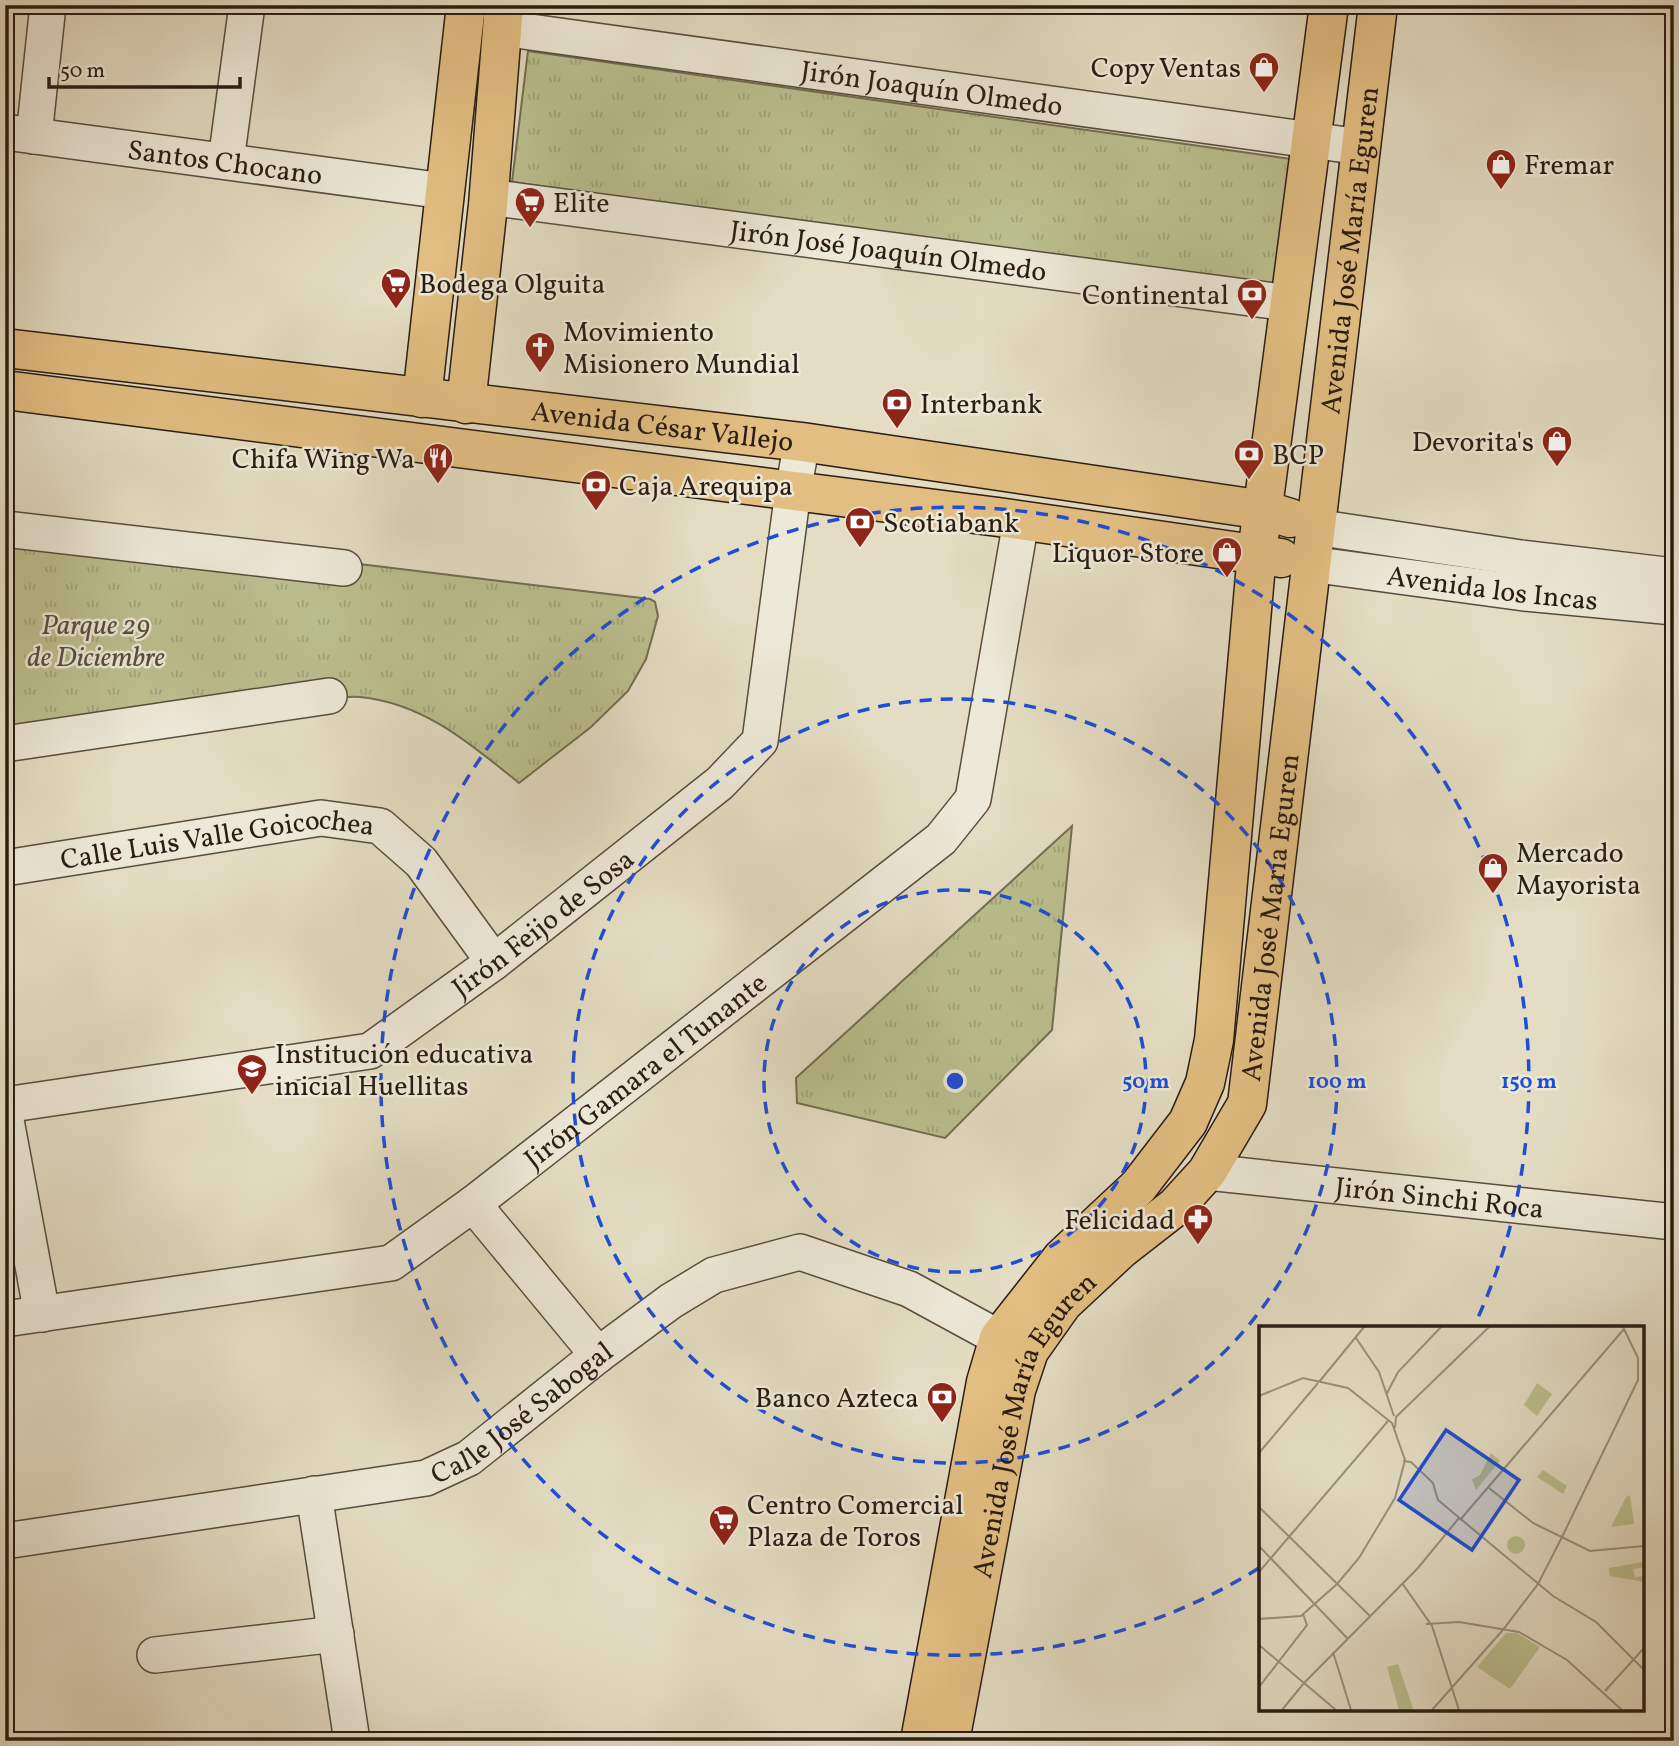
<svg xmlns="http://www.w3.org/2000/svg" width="1679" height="1746" font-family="Vollkorn,serif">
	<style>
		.park { fill: url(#park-tufts); stroke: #726e51; stroke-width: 2 }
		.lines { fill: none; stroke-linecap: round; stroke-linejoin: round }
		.minor-casing { stroke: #584c3f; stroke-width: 38 }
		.major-casing { stroke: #2a1c13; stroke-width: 41 }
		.minor { stroke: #ede9d8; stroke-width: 35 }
		.major { stroke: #e2be82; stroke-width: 38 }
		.ring { fill: none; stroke: #1d4ed8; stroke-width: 3.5; stroke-dasharray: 12 9 }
		.labels { text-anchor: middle; stroke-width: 5; stroke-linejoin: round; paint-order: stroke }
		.poi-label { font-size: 28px; fill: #2a1c13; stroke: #ede9d8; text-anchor: start }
		.street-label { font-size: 28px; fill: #2a1c13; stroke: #ede9d8 }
		.park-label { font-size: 28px; font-style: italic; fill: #564d38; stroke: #ede9d8 }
		.inset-road { fill: none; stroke: #9a907d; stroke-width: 2 }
		.view { fill: #1d4ed8; fill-opacity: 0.15; stroke: #1d4ed8; stroke-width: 3.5 }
		.inset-edge { fill: none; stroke: #2a1c13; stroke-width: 3.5 }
		.centre { fill: #1d4ed8; stroke: #ede9d8; stroke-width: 3.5 }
		.ring-label { font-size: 21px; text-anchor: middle; font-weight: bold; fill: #1d4ed8; stroke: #ede9d8; stroke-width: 5; stroke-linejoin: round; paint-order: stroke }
	</style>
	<defs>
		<pattern id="park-tufts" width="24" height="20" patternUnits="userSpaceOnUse" patternTransform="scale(1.75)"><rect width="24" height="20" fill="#bbbf8f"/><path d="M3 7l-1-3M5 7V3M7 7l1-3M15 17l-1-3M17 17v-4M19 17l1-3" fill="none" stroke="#a1a47a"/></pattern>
	</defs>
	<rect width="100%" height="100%" fill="#e4ddc3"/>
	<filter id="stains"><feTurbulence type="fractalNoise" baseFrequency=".00286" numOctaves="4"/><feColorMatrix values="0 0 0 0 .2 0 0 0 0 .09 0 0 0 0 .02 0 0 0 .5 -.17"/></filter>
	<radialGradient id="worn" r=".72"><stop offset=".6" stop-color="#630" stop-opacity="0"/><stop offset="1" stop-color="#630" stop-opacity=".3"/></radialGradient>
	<path class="park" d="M528 51 1291 159 1274 293 512 182Z
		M5 537 351 563 650 599 655 602 658 616 646 659 628 691 591 727 519 783C472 745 424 703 360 697 350 696 338 698 328 698L5 746Z
		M1072 826 1052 1030 945 1138 797 1103 796 1078Z"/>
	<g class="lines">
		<g class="minor-casing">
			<g id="minor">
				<path id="s1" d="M502 28 1361 147"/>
				<path id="s2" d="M5 132 444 191"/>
				<path d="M34 136 48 5"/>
				<path d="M226 161 247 5"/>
				<path id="s3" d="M488 197 1289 303"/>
				<path d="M1315 527 1521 558 1674 576"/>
				<path d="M5 529 344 568"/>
				<path id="s4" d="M1310 564 1524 593 1674 607"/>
				<path d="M5 744 329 696"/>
				<path id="s5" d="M5 868 321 818 380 826 421 862 494 962"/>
				<path id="s6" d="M5 1105 370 1051 494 962 720 783 760 741 793 491 802 442"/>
				<path d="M5 1115 42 1314"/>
				<path id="s7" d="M1207 1172 1674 1222"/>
				<path d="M473 1204 598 1355"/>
				<path id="s8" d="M5 1319 391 1263 473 1204 941 839 973 799 1021 521"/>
				<path d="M314 1494 352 1741"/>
				<path id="s9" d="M5 1541 426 1478 469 1458 598 1355 671 1301 714 1275 800 1252 909 1289 999 1338"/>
				<path d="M155 1655 336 1634"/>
			</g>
		</g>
		<g class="major-casing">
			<g id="major">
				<path id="s10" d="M5 348 802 442 1264 510 1290 518"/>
				<path d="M5 390 998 517 1281 558"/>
				<path d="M422 398 466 5"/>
				<path d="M466 404 488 205 504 5"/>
				<path d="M920 1741 986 1382 999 1338 1062 1258 1138 1187 1188 1122 1205 1083 1214 1040 1257 553 1329 5"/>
				<path id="s11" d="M950 1741 1016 1390 1029 1351 1063 1303 1121 1249 1175 1207 1207 1172 1247 1104 1378 5"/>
			</g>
		</g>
		<use href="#minor" class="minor"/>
		<use href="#major" class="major"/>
	</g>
	<g class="ring">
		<circle cx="955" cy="1081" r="191"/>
		<circle cx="955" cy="1081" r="382"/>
		<path d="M1259 1568A574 574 0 1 1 1475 1324"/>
	</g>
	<defs>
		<g id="shop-pin" transform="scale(1.575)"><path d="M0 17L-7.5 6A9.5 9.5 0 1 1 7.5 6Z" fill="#8f2418" stroke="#ede9d8"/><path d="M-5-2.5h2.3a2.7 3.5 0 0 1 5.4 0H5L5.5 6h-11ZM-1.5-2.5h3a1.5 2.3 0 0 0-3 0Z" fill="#fff"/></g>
		<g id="supermarket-pin" transform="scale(1.575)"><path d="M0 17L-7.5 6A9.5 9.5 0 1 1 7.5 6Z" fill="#8f2418" stroke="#ede9d8"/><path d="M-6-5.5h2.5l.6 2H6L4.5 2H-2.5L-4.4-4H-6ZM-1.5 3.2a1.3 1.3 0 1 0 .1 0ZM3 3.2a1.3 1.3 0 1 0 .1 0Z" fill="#fff"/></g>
		<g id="bank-pin" transform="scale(1.575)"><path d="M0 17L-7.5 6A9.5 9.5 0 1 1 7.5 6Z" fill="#8f2418" stroke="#ede9d8"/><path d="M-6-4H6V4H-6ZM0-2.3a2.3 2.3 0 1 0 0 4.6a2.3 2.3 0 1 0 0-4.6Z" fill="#fff"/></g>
		<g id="church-pin" transform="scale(1.575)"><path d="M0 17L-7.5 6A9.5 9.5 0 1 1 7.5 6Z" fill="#8f2418" stroke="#ede9d8"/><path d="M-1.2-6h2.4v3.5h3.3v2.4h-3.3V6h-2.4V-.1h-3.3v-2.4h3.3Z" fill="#fff"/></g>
		<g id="restaurant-pin" transform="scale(1.575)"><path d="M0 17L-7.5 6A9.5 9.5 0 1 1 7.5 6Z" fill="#8f2418" stroke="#ede9d8"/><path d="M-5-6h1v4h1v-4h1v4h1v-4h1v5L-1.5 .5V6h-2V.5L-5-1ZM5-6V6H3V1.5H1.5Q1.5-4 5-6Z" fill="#fff"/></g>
		<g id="school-pin" transform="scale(1.575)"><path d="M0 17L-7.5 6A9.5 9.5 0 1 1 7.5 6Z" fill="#8f2418" stroke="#ede9d8"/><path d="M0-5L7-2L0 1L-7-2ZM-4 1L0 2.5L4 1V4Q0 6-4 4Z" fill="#fff"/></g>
		<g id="pharmacy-pin" transform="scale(1.575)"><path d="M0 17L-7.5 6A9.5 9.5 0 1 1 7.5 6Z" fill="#8f2418" stroke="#ede9d8"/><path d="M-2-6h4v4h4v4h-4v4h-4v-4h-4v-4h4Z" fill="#fff"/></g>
	</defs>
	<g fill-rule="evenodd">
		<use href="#shop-pin" x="1264" y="67"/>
		<use href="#shop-pin" x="1501" y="164"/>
		<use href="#supermarket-pin" x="530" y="202"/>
		<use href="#supermarket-pin" x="396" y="283"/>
		<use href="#bank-pin" x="1252" y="294"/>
		<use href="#church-pin" x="540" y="347"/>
		<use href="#bank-pin" x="897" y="403"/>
		<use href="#shop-pin" x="1557" y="441"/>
		<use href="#bank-pin" x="1249" y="454"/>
		<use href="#restaurant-pin" x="438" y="458"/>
		<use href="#bank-pin" x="596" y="485"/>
		<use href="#bank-pin" x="860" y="522"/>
		<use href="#shop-pin" x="1227" y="552"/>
		<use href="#shop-pin" x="1493" y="868"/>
		<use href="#school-pin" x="252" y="1069"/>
		<use href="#pharmacy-pin" x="1198" y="1219"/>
		<use href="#bank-pin" x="942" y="1397"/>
		<use href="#supermarket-pin" x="724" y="1520"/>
	</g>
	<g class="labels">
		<g class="poi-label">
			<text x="1241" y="77" text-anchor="end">Copy Ventas</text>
			<text x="1524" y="174">Fremar</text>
			<text x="553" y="212">Elite</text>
			<text x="419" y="293">Bodega Olguita</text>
			<text x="1229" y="304" text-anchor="end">Continental</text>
			<text x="563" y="341">Movimiento<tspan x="563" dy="32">Misionero Mundial</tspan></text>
			<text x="920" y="413">Interbank</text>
			<text x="1534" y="451" text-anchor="end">Devorita's</text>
			<text x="1272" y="464">BCP</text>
			<text x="415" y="468" text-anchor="end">Chifa Wing Wa</text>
			<text x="619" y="495">Caja Arequipa</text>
			<text x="883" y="532">Scotiabank</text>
			<text x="1204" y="562" text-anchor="end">Liquor Store</text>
			<text x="1516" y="862">Mercado<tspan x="1516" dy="32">Mayorista</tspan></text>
			<text x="275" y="1063">Institución educativa<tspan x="275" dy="32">inicial Huellitas</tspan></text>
			<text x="1175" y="1229" text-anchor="end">Felicidad</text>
			<text x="919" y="1407" text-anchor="end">Banco Azteca</text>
			<text x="747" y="1514">Centro Comercial<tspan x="747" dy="32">Plaza de Toros</tspan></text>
		</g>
		<g class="street-label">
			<text dy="10" stroke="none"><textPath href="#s1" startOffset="434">Jirón Joaquín Olmedo</textPath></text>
			<text dy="10" stroke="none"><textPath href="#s2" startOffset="222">Santos Chocano</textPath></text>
			<text dy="10" stroke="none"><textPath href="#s3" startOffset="404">Jirón José Joaquín Olmedo</textPath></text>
			<text dy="10" stroke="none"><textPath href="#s11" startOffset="1591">Avenida José María Eguren</textPath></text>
			<text dy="10" stroke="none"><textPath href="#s10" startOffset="662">Avenida César Vallejo</textPath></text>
			<text dy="10" stroke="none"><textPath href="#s4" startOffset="184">Avenida los Incas</textPath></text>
			<text dy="10" stroke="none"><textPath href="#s5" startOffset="215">Calle Luis Valle Goicochea</textPath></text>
			<text dy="10" stroke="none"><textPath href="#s11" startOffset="919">Avenida José María Eguren</textPath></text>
			<text dy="10" stroke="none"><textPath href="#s6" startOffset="584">Jirón Feijo de Sosa</textPath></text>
			<text dy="10" stroke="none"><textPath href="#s8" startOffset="709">Jirón Gamara el Tunante</textPath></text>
			<text dy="10" stroke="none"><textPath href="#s7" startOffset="234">Jirón Sinchi Roca</textPath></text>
			<text dy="10" stroke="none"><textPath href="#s9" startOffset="542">Calle José Sabogal</textPath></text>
			<text dy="10" stroke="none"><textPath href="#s11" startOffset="331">Avenida José María Eguren</textPath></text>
		</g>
		<g class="park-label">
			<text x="96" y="634">Parque 29<tspan x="96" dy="32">de Diciembre</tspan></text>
		</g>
	</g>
	<g transform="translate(1259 1326)">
		<rect width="385" height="385" fill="#e4ddc3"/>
		<path d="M278 57 293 68 278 90 265 79ZM247 307H258L281 321 251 363 218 341Z" fill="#bbbf8f"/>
		<path d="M232 127 241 135 217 164 213 153 221 149ZM284 144 308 160 304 168 278 151ZM371 169 375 198 352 201 367 171ZM248 219a9 9 0 1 1 18 0a9 9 0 1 1-18 0ZM384 236 385 241 374 243 376 251 385 250V256L351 250 350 242ZM139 338 154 382 152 384H140L128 341Z" fill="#bbbf8f"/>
		<path class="inset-road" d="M97 12 120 46 135 90M60 56 105 1M127 69 139 46 182 1M0 70 44 52 89 62 133 97 146 134 136 172 100 232 78 258 42 290 0 293M136 102 137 91 230 1M0 127 59 57M144 135 152 136 174 157 179 174 294 270 337 296 385 344M230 162 274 197 331 225 385 220M0 181 112 291M201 194 365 3M0 220 89 313M0 246 129 95M143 257 173 300 200 384M167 298 200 296 260 306 308 334 363 384M0 319 77 384M74 326 92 384M45 357 159 242 200 192M0 361 48 299 44 288M346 365 385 322M23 384 45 357M173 384 243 305 279 258 303 211 379 54V32L364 1"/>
		<path class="view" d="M187 104 260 154 213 224 140 174Z"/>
		<rect width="385" height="385" class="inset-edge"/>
	</g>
	<circle cx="955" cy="1081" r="10" class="centre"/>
	<g class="ring-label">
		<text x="1146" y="1088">50 m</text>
		<text x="1337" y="1088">100 m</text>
		<text x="1529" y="1088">150 m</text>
	</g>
	<rect width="1679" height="1746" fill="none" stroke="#e4ddc3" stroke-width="28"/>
	<rect x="7" y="7" width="1665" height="1732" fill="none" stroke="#2a1c13" stroke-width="3.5"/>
	<rect x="14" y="14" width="1651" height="1718" fill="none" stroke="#2a1c13" stroke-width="2"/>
	<path d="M49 77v10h191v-10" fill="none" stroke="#2a1c13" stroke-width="3.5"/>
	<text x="60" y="77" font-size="21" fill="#2a1c13" stroke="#ede9d8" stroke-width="5" paint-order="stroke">50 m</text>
	<rect width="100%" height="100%" filter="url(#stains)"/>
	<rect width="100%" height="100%" fill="url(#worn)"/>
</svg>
